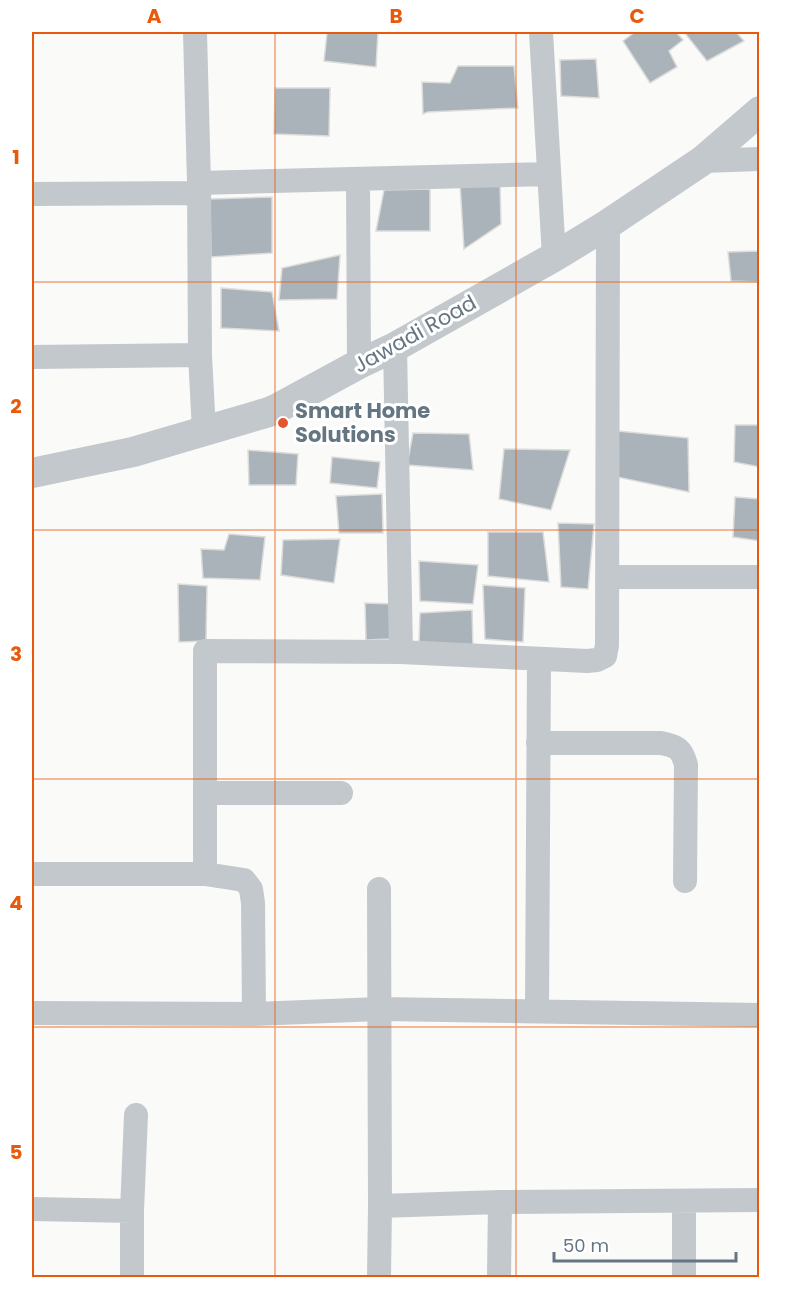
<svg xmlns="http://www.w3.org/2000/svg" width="791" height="1309" font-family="Poppins,sans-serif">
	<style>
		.building { fill: #aab3b9; stroke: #dcdcda; stroke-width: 1.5 }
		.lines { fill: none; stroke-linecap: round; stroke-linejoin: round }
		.minor { stroke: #c3c8cc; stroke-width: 24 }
		.tertiary { stroke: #c3c8cc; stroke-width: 30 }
		.grid { fill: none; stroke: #e8590c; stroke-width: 1.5; stroke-opacity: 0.55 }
		.poi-dot { fill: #e4572e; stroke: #fff; stroke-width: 2 }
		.labels { text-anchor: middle; stroke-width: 6; stroke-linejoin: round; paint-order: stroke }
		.street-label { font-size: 21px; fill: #657683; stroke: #fff }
		.poi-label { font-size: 21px; font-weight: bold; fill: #657683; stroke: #fff; text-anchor: start }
		.neatline { fill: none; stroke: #e8590c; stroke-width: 2 }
		.grid-label { font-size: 20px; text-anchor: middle; font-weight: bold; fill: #e8590c }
	</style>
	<rect width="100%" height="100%" fill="#fafaf8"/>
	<path class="building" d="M348 32H378L376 67 324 61 327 33Z
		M635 32H676L683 40 669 51 677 67 650 83 623 41Z
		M684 32H736L744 41 707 61Z
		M596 59 599 98 561 96 560 60Z
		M458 66H514L518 108 428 112 423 114 422 82 450 83Z
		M275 88H330L329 136 274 134Z
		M500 183 501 224 464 249 460 184Z
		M430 189V231H376L384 190Z
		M272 197V253L211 257 210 199Z
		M760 251V282L731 281 728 252Z
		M340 255 337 299 279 300 282 268Z
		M221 288 272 292 279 331 221 328Z
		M735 425H760V467L734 462Z
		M618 431 688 438 689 492 617 477Z
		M413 433 469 434 473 470 407 465Z
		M504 449 570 450 551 510 499 499Z
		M248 450 298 454 296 485H249Z
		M332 457 380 462 377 488 330 483Z
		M382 494 383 533H339L336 496Z
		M735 497 760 499V541L733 537Z
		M558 523 594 524 588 589 561 587Z
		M488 532H543L549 582 488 576Z
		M229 534 265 537 260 580 203 578 201 549 224 550Z
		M340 539 334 583 281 575 283 540Z
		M419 561 478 565 473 604 420 601Z
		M178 584 207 586 206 641 179 642Z
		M483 585 525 588 523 642 485 639Z
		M365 603 394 604 390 639 366 640Z
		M472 610 473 649 419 642 420 613Z"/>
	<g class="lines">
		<path class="minor" d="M195 32 199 183 548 174
			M541 32 554 257
			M702 161 760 159
			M358 179 359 364
			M32 194 199 193
			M200 355 204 432
			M32 357 200 355 199 183
			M607 577H760
			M401 652 587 661 597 660 605 656 607 645 608 224
			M538 743H661C677 746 682 749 686 765L685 881
			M205 793H341
			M32 874H205V651L401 652 395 347
			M205 874 244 880 251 889 253 903 254 1014
			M537 1011 539 659
			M32 1013 254 1014 379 1009 760 1015
			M684 1202V1278
			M380 1206 500 1202 760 1200
			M32 1209 132 1211
			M132 1278V1211L136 1115
			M379 1278 380 1206 379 889
			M499 1278 500 1202"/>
		<path class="tertiary" d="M32 473 133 452 269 412 278 408 359 364 395 347 554 257 608 224 702 161 760 111"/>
	</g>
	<path class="grid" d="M275 32V1278M516 32V1278M32 282H760M32 530H760M32 779H760M32 1027H760"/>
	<circle class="poi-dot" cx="283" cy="423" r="6"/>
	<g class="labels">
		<g class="street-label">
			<text transform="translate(415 334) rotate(-29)" y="7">Jawadi Road</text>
		</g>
		<g class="poi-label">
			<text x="295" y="418">Smart Home<tspan x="295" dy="24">Solutions</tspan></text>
		</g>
	</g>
	<rect width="791" height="1309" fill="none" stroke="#ffffff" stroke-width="66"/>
	<path d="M554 1252v9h182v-9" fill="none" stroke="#657683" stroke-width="3"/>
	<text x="563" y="1252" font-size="18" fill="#657683" stroke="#ffffff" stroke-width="4.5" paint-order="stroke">50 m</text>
	<rect x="33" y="33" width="725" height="1243" class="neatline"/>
	<g class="grid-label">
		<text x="154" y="23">A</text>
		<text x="396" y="23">B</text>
		<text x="637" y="23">C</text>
		<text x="16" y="164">1</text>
		<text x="16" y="413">2</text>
		<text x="16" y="661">3</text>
		<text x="16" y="910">4</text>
		<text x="16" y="1159">5</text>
	</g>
</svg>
